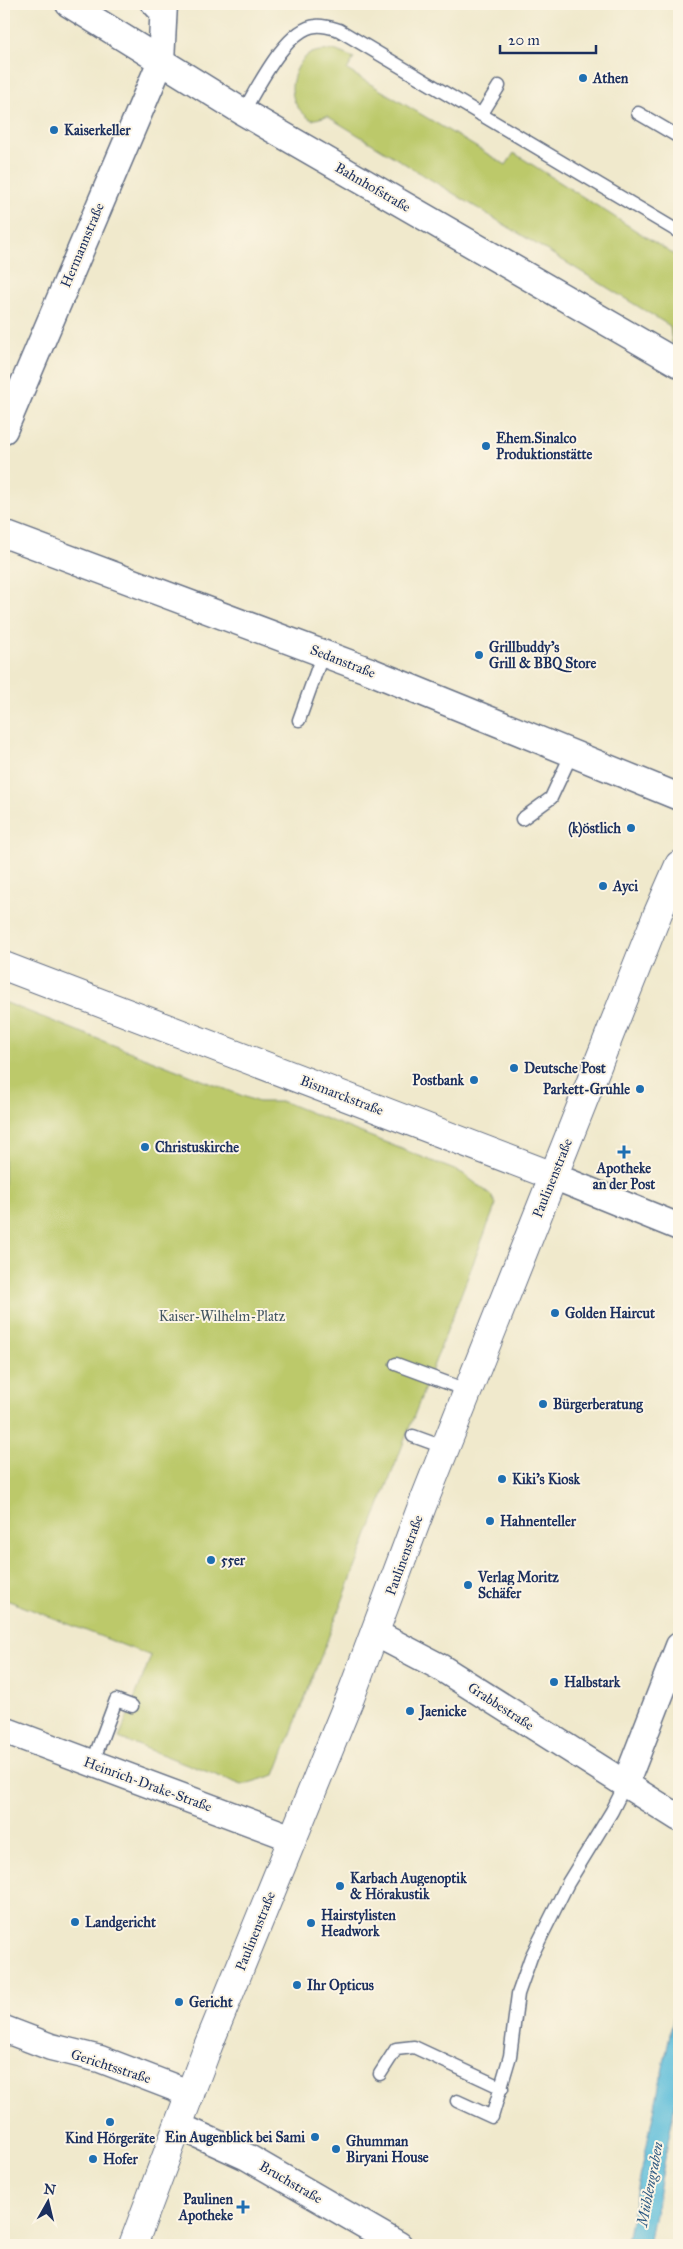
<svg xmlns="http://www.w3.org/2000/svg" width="683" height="2249" font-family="'IM FELL Great Primer',serif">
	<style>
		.green { fill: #bcc96b; stroke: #6c7c64 }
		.water { fill: #5cbdda; stroke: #3c769c }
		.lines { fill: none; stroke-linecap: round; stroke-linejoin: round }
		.lane-casing { stroke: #667084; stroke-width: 15 }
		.street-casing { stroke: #667084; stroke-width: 29 }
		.secondary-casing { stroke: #667084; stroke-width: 30 }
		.lane { stroke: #fff; stroke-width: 12 }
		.street { stroke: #fff; stroke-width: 26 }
		.secondary { stroke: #fff; stroke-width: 28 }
		.poi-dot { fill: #1f6fb2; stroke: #fcf5e5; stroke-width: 2 }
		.labels { text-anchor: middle; stroke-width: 4; stroke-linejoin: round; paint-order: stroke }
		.poi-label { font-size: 14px; font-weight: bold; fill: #1b2f5e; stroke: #fcf5e5; text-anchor: start }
		.street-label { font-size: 14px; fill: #1b2f5e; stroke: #fcf5e5 }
		.park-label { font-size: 14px; fill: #435661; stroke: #fcf5e5 }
		.water-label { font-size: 15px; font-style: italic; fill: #2e5a83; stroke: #fcf5e5 }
	</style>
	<rect width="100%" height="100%" fill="#fcf5e5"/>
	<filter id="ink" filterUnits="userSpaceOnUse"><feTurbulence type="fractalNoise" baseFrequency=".02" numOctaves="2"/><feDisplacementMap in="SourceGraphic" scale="10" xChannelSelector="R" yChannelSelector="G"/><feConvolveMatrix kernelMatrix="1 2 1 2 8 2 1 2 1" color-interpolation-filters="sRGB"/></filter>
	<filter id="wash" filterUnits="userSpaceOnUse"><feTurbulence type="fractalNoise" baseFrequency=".0096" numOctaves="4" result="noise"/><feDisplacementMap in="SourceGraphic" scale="20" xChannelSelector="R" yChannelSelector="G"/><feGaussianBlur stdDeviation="1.12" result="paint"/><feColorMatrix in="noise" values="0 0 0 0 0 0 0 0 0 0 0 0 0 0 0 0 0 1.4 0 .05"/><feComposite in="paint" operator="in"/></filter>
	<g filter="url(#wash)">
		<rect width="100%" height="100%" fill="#f0e9cc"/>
		<path class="green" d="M334 50 354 58 347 70 506 165 514 153 679 258V345L672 343 670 326 327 116 312 120C292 108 287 89 297 69 300 63 304 57 310 54 318 50 326 51 334 50Z
			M4 1002 258 1102H284L462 1173 491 1195 496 1204 275 1775 242 1785 119 1738 151 1656 4 1599Z"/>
		<path class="water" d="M679 1991V2083L649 2245H626Z"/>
	</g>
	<g filter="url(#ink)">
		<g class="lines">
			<g class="lane-casing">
				<path id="lane" d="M146 4 161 20
					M243 112C257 89 286 28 316 26 323 25 332 28 339 30L679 232
					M638 113 679 137
					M481 115 499 86
					M299 720 323 653
					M522 819 551 798 572 753
					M396 1364 469 1391
					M413 1436 446 1448
					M92 1764 116 1700 132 1706
					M380 2074 396 2049 414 2047 502 2088
					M457 2101 492 2117 510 2056 518 1994 531 1957 568 1883 612 1811 625 1785"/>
			</g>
			<g class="street-casing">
				<path id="street" d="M69 4 243 112 679 364
					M4 430 161 61 164 4
					M4 534 370 671 679 797
					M553 1176 679 1227
					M375 1633 440 1667 679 1818
					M4 1730 292 1838
					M625 1785 679 1646
					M4 2029 51 2047 100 2059 191 2094
					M179 2126 247 2157 399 2245"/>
			</g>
			<g class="secondary-casing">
				<path id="secondary" d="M4 966 553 1176
					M133 2245 208 2046 350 1698 422 1506 658 913 679 865"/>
			</g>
			<use href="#lane" class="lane"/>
			<use href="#street" class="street"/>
			<use href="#secondary" class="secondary"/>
		</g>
	</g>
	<g class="poi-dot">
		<circle cx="583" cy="78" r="5"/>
		<circle cx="54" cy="130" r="5"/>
		<circle cx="486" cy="446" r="5"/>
		<circle cx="479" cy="655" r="5"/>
		<circle cx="631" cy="828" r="5"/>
		<circle cx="603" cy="886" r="5"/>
		<circle cx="514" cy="1068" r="5"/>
		<circle cx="474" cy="1080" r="5"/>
		<circle cx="640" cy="1089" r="5"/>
		<circle cx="145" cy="1147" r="5"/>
		<path d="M621.5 1144.5h5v5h5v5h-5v5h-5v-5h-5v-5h5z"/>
		<circle cx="555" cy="1313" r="5"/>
		<circle cx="543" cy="1404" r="5"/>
		<circle cx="502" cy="1479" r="5"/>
		<circle cx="490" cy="1521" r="5"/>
		<circle cx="211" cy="1560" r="5"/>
		<circle cx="468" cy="1585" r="5"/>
		<circle cx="554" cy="1682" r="5"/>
		<circle cx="410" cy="1711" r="5"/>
		<circle cx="340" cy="1886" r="5"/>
		<circle cx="75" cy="1922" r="5"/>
		<circle cx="311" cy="1923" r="5"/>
		<circle cx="297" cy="1985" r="5"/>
		<circle cx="179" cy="2002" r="5"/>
		<circle cx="110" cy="2122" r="5"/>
		<circle cx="315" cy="2137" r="5"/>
		<circle cx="336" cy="2149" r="5"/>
		<circle cx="93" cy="2159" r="5"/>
		<path d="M240.5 2199.5h5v5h5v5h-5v5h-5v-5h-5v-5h5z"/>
	</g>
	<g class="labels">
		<g class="poi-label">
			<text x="593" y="83">Athen</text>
			<text x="64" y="135">Kaiserkeller</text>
			<text x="496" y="443">Ehem.Sinalco<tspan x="496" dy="16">Produktionstätte</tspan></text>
			<text x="489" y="652">Grillbuddy's<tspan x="489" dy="16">Grill &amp; BBQ Store</tspan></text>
			<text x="621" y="833" text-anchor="end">(k)östlich</text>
			<text x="613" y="891">Ayci</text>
			<text x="524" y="1073">Deutsche Post</text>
			<text x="464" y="1085" text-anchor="end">Postbank</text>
			<text x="630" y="1094" text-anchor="end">Parkett-Gruhle</text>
			<text x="155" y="1152">Christuskirche</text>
			<text x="624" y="1173" text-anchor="middle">Apotheke<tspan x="624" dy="16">an der Post</tspan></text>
			<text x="565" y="1318">Golden Haircut</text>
			<text x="553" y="1409">Bürgerberatung</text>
			<text x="512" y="1484">Kiki's Kiosk</text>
			<text x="500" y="1526">Hahnenteller</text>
			<text x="221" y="1565">55er</text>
			<text x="478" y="1582">Verlag Moritz<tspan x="478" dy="16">Schäfer</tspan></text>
			<text x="564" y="1687">Halbstark</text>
			<text x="420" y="1716">Jaenicke</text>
			<text x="350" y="1883">Karbach Augenoptik<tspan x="350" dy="16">&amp; Hörakustik</tspan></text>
			<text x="321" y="1920">Hairstylisten<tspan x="321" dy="16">Headwork</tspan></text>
			<text x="85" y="1927">Landgericht</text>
			<text x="307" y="1990">Ihr Opticus</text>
			<text x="189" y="2007">Gericht</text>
			<text x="305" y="2142" text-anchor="end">Ein Augenblick bei Sami</text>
			<text x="110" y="2143" text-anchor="middle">Kind Hörgeräte</text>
			<text x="346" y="2146">Ghumman<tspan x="346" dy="16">Biryani House</tspan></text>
			<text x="103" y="2164">Hofer</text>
			<text x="233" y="2204" text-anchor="end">Paulinen<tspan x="233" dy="16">Apotheke</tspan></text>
		</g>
		<g class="street-label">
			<text transform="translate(373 187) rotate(30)" y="5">Bahnhofstraße</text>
			<text transform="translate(82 245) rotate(-67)" y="5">Hermannstraße</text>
			<text transform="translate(343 661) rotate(21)" y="5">Sedanstraße</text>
			<text transform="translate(342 1095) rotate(21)" y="5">Bismarckstraße</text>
			<text transform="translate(552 1178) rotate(-68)" y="5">Paulinenstraße</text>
			<text transform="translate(404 1555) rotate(-70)" y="5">Paulinenstraße</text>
			<text transform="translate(501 1706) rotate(33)" y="5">Grabbestraße</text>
			<text transform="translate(148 1784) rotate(20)" y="5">Heinrich-Drake-Straße</text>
			<text transform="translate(255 1931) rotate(-68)" y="5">Paulinenstraße</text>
			<text transform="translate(111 2066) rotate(18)" y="5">Gerichtsstraße</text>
			<text transform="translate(291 2182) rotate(30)" y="5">Bruchstraße</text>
		</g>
		<g class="park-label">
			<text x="222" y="1321">Kaiser-Wilhelm-Platz</text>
		</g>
		<g class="water-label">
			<text transform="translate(650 2184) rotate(-79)" y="5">Mühlengraben</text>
		</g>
	</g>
	<rect width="683" height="2249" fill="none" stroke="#fcf5e5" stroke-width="20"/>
	<g transform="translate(48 2202) rotate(8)" stroke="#fcf5e5" stroke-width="4" paint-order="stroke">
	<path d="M0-4L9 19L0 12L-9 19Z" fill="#1b2f5e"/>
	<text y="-8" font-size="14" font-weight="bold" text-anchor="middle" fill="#1b2f5e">N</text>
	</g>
	<path d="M500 45v8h96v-8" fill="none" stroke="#1b2f5e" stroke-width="2.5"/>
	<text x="508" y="45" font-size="15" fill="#1b2f5e" stroke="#fcf5e5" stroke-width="4" paint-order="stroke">20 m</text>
</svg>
